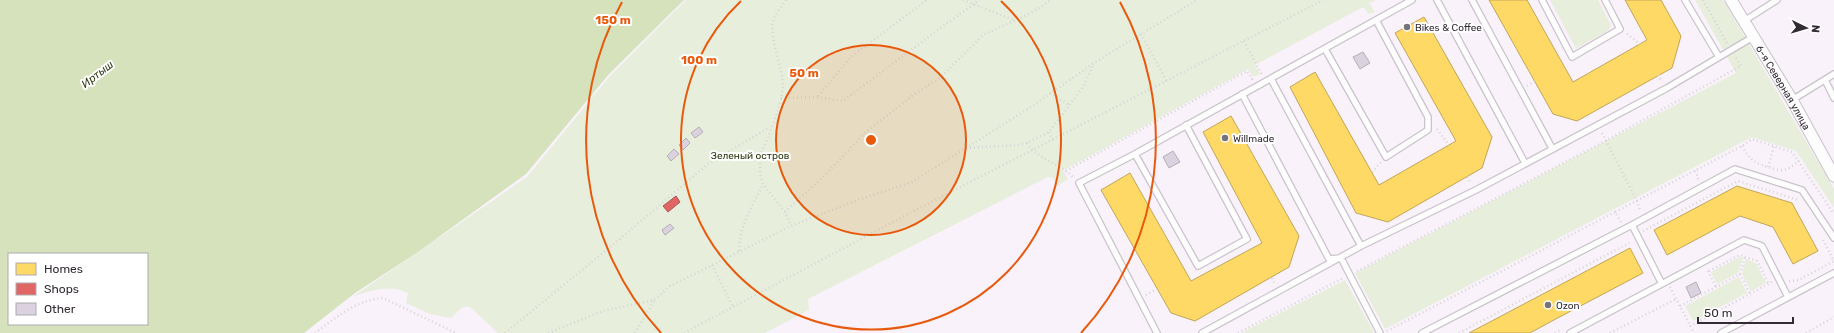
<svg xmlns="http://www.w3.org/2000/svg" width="1834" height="333" font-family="Rubik,sans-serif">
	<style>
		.green { fill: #e8eedc }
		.water { fill: #d5e2bc; fill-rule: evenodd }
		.homes { fill: #ffd966; stroke: #c2a557 }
		.shops { fill: #e06666; stroke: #ac5457 }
		.building { fill: #dcd1de; stroke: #b4aeb5 }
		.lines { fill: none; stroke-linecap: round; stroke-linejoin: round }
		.lane-casing { stroke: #cac3cb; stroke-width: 8 }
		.street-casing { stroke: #cac3cb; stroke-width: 13 }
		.path { stroke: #d7d4d7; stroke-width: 2.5; stroke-dasharray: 1 3; stroke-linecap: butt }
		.lane { stroke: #fefdfe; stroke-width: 5.5 }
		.street { stroke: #fefdfe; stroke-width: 11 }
		.ring { fill: none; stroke: #e8590c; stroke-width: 2 }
		.poi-dot { fill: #787179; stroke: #fff; stroke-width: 1.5 }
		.labels { text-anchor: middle; stroke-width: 4; stroke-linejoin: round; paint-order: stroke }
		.poi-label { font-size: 10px; fill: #332b34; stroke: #fff; text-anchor: start }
		.street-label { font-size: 10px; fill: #332b34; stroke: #fff }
		.park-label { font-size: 10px; fill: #27350a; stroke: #fff }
		.water-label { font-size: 11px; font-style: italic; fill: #2e3c12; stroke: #fff }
		.centre { fill: #e8590c; stroke: #fff; stroke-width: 2 }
		.ring-label { font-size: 12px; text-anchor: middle; font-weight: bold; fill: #e8590c; stroke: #fff; stroke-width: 4; stroke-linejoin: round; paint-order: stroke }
	</style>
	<rect width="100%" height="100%" fill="#f9f2fa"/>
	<path class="green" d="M686 0H1376L1369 3 1375 12 1369 14 1363 7 1255 65 1260 74 1253 77 1248 69 1063 171 1068 179 1057 186 1053 178 1048 177 808 299 809 310 765 333H498L470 307H463L451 318 430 314 406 303 408 293C391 284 372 290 354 296L527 177 609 77Z
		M1550 0H1598L1611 25 1608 31 1576 49Z
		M1695 0H1723L1834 189V208L1796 151 1752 137 1385 329 1355 273 1736 73Z
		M1740 257 1743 258 1738 273 1717 284 1711 272Z
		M1746 259 1756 263 1766 283 1751 291 1742 274Z
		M1739 277 1747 293 1693 321 1685 306Z
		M1345 280 1374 333H1241Z"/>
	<path class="water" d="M0 0H684L609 74 526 174 418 252 355 293 304 333H0ZM9 254H147V324H9Z"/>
	<path class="homes" d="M1489 0H1527L1573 82 1647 40 1625 0H1661L1681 36 1672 68 1577 121 1553 114Z
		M1424 17 1492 137 1482 168 1388 222 1356 213 1290 87 1315 72 1379 185 1456 141 1395 33Z
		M1231 116 1299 236 1289 267 1195 321 1171 313 1101 190 1130 173 1191 281 1262 243 1203 132Z
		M1737 186 1792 203 1818 251 1793 264 1773 227 1740 216 1667 255 1654 230Z
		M1630 248 1643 273 1552 321 1530 333H1469Z"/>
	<path class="shops" d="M676 196 680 202 668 212 663 206Z"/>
	<path class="building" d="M1363 52 1370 63 1360 69 1353 57Z
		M699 127 703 132 695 138 691 133Z
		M686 138 690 143 683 150 679 145Z
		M674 149 679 154 671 161 667 156Z
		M1173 151 1180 162 1169 168 1163 157Z
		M670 224 674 228 665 235 662 230Z
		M1696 282 1701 293 1691 298 1686 287Z"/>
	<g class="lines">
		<g class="lane-casing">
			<path id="lane" d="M1437 0 1525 163
				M1472 0 1552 148
				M1542 0 1572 57 1620 29 1605 0
				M1685 0 1719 57
				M1744 21 1777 0
				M1325 49 1386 157 1428 130V117L1376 20
				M1271 79 1361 246
				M1825 80 1834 98
				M1242 94 1329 259 1341 258 1380 333
				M1792 100 1834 74
				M1135 154 1198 266 1247 239 1186 125
				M1632 225 1662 284
				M1157 333 1079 183 1135 154 1412 0
				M1202 333 1361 246 1476 190 1667 88 1753 37
				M1422 333 1632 225 1735 169 1802 190 1834 238
				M1570 333 1744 240 1762 246 1788 297
				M1721 333 1834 273"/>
		</g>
		<g class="street-casing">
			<g id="street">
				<path id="s1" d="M1731 0 1792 100 1834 176"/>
			</g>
		</g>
		<path class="path" d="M786 0C782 6 777 12 774 18 767 34 784 69 783 88 781 107 768 138 760 156V173L763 184 785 212 791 226
			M963 0 1014 20
			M1703 0 1727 43
			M1141 34 1167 82
			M1627 34 1640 44
			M1244 41 1261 73 1260 75
			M1658 75 1662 82
			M1527 86 1535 81
			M1050 93 1069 105
			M818 96 851 57 927 0
			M781 98 818 97 843 101 943 26 980 0
			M1437 129 1449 145
			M1049 132 1053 140
			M1602 133 1637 201 1640 210
			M1027 143C1038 160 1060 163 1074 178
			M1742 146C1749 159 1756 164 1771 168 1774 169 1779 171 1783 170 1789 169 1794 165 1799 161
			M966 148 1019 145 1027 143 1049 132 1083 87 1094 64
			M1768 167 1774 146
			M1066 171 1247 71 1252 79 1254 78
			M1695 171 1698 177V180
			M1372 172 1381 162
			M1467 177 1471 183
			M785 212 824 176 865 133 912 96 941 77 983 35 1031 13 1051 0
			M1621 222 1615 212 1742 146 1752 139 1792 152 1834 214
			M1643 231 1738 181 1798 200
			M1823 240 1834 261
			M739 251C739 226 753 205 763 184
			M712 265 733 307
			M1357 271 1607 140 1741 66 1735 56
			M1708 271 1716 287
			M1709 271 1740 255 1757 261 1769 284
			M1740 274 1745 257
			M1272 278 1275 285
			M1789 281 1799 280 1834 261
			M1670 287 1694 333
			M1146 295 1157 289
			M1680 306 1740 274 1750 294
			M1690 326 1772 282
			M1387 331 1615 212
			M315 333C335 318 358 299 383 298L456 333
			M505 333 615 243 708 164 770 127
			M548 333 603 311 654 300 670 286 791 226 858 200 912 182 1031 107 1094 63 1197 0
			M635 333 654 301
			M684 333 910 213 1323 0
			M1238 333 1343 278
			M1459 333 1631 242
			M1555 333 1562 329
			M1610 333 1676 299
			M1806 333 1834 317"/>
		<use href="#lane" class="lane"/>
		<use href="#street" class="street"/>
	</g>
	<circle cx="871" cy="140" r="95" fill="#e8590c" fill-opacity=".12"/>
	<g class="ring">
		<circle cx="871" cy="140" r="95"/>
		<path d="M1001 1A190 190 0 1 1 741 1"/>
		<path d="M661 333A285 285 0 0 1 622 2M1120 2A285 285 0 0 1 1081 333"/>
	</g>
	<g class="poi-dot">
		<circle cx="1407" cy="27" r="4"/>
		<circle cx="1225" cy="138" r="4"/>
		<circle cx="1548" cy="305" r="4"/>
	</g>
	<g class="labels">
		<g class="poi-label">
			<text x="1415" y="31">Bikes &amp; Coffee</text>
			<text x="1233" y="142">Willmade</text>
			<text x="1556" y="309">Ozon</text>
		</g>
		<g class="street-label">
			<text dy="4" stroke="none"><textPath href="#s1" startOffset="102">6-я Северная улица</textPath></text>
		</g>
		<g class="park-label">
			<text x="750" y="159">Зеленый остров</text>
		</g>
		<g class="water-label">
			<text transform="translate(97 74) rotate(-38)" y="4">Иртыш</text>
		</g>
	</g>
	<circle cx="871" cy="140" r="6" class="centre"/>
	<g class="ring-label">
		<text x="613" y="24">150 m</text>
		<text x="699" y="64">100 m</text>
		<text x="804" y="77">50 m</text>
	</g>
	<rect x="8" y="253" width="140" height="72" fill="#ffffff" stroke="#adaaae"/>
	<rect x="16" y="263" width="20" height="12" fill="#ffd966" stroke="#adaaae"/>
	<text x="44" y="273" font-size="12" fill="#332b34">Homes</text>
	<rect x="16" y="283" width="20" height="12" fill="#e06666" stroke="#adaaae"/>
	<text x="44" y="293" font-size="12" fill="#332b34">Shops</text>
	<rect x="16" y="303" width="20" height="12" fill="#dcd1de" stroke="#adaaae"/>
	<text x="44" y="313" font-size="12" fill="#332b34">Other</text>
	<g transform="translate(1806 28) rotate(95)" stroke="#ffffff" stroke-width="3" paint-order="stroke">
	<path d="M0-3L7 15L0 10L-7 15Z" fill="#332b34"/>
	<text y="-6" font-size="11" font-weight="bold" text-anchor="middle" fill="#332b34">N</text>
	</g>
	<path d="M1698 317v6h95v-6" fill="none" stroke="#332b34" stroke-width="2"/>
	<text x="1704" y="317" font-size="12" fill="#332b34" stroke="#ffffff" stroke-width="3" paint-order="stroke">50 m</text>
</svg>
